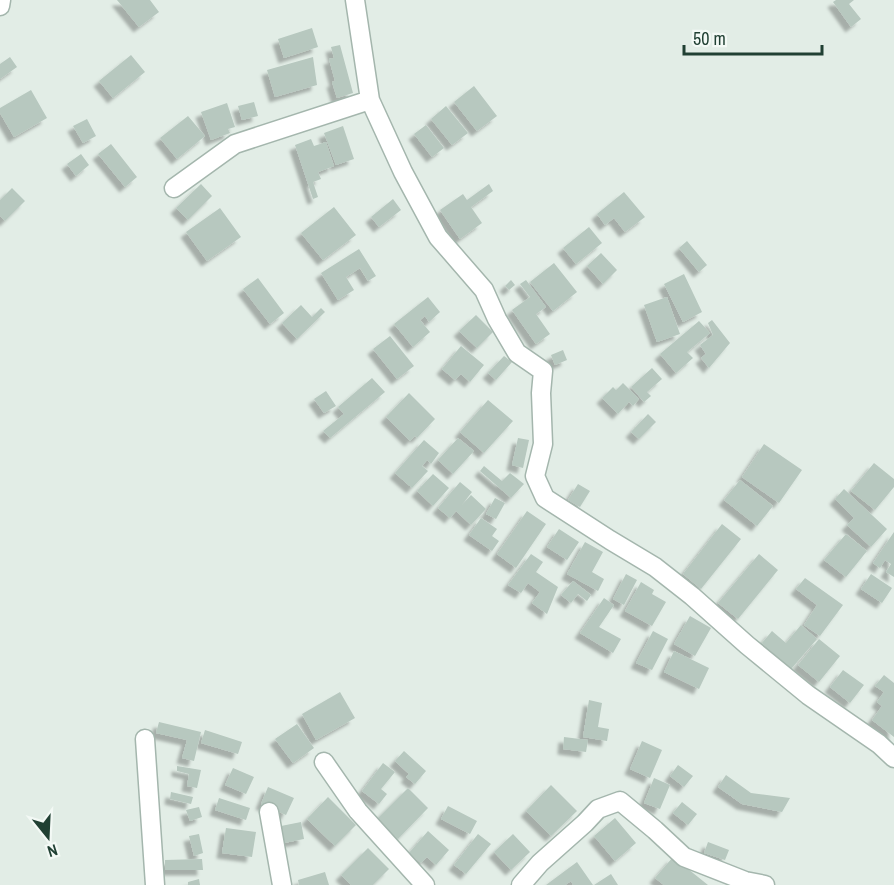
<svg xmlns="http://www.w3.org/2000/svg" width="894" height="885" font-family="'Archivo Narrow',sans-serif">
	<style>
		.building { fill: #b7c8bf; filter: url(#shadow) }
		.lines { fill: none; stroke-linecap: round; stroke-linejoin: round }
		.minor-casing { stroke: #a4b6ad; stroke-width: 21 }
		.minor { stroke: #fff; stroke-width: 18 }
	</style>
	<defs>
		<filter id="shadow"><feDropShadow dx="-5.5" dy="5.5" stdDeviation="1.5" flood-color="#0004"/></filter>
	</defs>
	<rect width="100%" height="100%" fill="#e2ede6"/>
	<path class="building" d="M117 0H150L159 12 139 27Z
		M836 0H854L849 4 861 19 851 27 833 2Z
		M312 28 318 47 284 58 278 39Z
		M340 45 353 93 337 98 332 82 335 81 329 59 334 58 331 47Z
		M131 55 145 72 113 98 99 81Z
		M10 57 17 67 0 79V64Z
		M313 57 317 85 275 97 267 70Z
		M474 86 497 116 477 131 454 102Z
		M31 90 47 118 14 137 0 113V108Z
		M254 102 258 116 242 120 238 106Z
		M227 103 235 127 228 129 230 133 211 140 201 112Z
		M446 106 468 133 452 145 431 119Z
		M188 116 205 136 177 159 160 138Z
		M87 119 96 136 83 143 73 126Z
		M426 125 444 148 432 157 414 134Z
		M343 126 354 159 336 165 324 133Z
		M311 139 314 146 326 142 334 166 318 172 321 179 313 182 318 197 313 199 295 145Z
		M111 144 137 177 125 187 98 154Z
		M81 154 89 165 76 176 67 164Z
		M201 184 212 196 188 220 176 208Z
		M489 184 493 191 471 207 482 223 460 239 440 210 463 194 467 200Z
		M12 188 25 201 5 221 0 216V200Z
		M624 192 645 217 625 232 614 218 605 225 597 214Z
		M393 199 401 210 379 227 371 217Z
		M334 207 356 235 323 260 301 233Z
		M220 208 241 237 207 261 186 232Z
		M589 227 602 243 576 264 563 248Z
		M687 241 707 265 699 272 679 248Z
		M359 249 376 276 368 281 360 268 346 277 354 290 338 300 321 273Z
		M601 253 617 270 603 284 587 266Z
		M554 263 577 292 553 311 530 282Z
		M684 274 702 312 683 322 664 284Z
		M258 278 284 313 270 324 243 289Z
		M511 280 515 285 509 290 505 286Z
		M526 280 546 307 536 314 550 334 536 344 512 310 530 297 520 284Z
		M428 297 440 312 429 322 425 316 420 320 430 332 413 347 394 324Z
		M667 297 680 334 657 342 644 305Z
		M301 305 312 317 321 308 325 312 297 339 282 323Z
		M476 315 493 332 477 348 459 331Z
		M712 320 730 343 709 368 701 358 706 354 700 345 713 335 708 323Z
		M699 321 710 333 687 352 693 358 676 373 660 354Z
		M390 336 414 366 397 379 373 349Z
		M461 346 484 365 470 382 461 374 455 380 442 369Z
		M563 350 567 360 555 365 551 355Z
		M504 356 512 362 496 380 488 373Z
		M652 368 662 379 647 392 651 396 644 402 631 387Z
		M372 378 385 392 330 438 323 431 344 414 338 407Z
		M623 383 639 399 633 406 629 402 618 414 602 398 613 387 616 390Z
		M326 391 336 406 324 413 314 399Z
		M409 393 435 419 417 438 415 436 410 441 386 417Z
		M488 400 513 421 484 453 460 432Z
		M648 414 656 422 639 439 631 432Z
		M458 438 474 451 453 474 438 460Z
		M518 438 529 440 523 468 512 465Z
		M424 440 439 453 431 464 427 460 422 466 428 471 412 488 395 473Z
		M764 444 802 470 779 503 742 477Z
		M874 463 894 479V487L875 510 851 491Z
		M484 466 502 481 510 473 524 484 511 498 480 471Z
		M433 474 449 488 433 506 417 491Z
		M740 480 773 506 757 526 724 500Z
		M460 482 472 492 461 506 471 495 486 509 471 525 456 511 450 518 438 508Z
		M578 484 590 491 580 507 568 500Z
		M844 489 887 529 871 547 847 525 854 518 835 499Z
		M495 498 505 503 496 519 486 514Z
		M527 511 546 524 516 568 497 554Z
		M481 518 497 529 492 536 499 541 492 551 469 535Z
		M722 524 741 539 701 589 683 574Z
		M559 529 579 542 567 560 547 547Z
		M894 532V577L886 572 891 564 885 560 880 568 873 563Z
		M846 534 867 551 846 577 824 560Z
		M585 542 603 552 592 572 604 579 598 591 567 574Z
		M531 554 543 562 536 572 558 587 547 614 532 603 540 592 528 583 521 593 508 585Z
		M759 554 778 570 738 619 718 603Z
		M626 574 637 580 624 605 613 599Z
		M871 574 892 588 882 603 861 589Z
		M805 578 843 605 820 636 804 625 817 605 796 589Z
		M573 581 591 595 587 601 578 594 571 603 561 595Z
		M641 582 654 590 652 594 666 602 652 626 625 611Z
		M604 598 614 605 599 627 621 639 613 653 580 633Z
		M690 616 711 628 695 656 674 644Z
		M801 625 817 639 791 669 762 643 772 631 786 643Z
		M653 631 668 639 652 670 636 663Z
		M819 639 840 656 819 682 798 665Z
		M674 651 709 668 699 689 664 672Z
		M843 670 864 685 850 703 830 687Z
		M884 675 894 683V737L872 720 882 706 877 702 884 692 875 686Z
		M340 692 355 718 316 740 302 714Z
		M589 700 602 703 598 727 609 729 607 741 583 737Z
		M159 722 201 732 194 761 182 758 187 740 156 733Z
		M297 724 314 748 293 763 275 739Z
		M205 730 242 742 238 754 201 743Z
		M564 737 588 740 586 752 563 749Z
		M642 741 662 750 650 778 630 769Z
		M404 751 426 771 415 784 406 777 409 774 395 761Z
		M383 763 395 772 381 789 387 794 379 804 362 791Z
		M678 765 693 776 684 787 670 776Z
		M177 766 201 770 197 788 187 786 189 774 177 771Z
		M233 768 254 777 246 794 225 785Z
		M726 775 751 793 790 798 782 812 742 804 718 787Z
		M654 778 670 785 660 809 644 803Z
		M551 785 577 811 551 836 526 811Z
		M268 787 294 798 286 815 261 804Z
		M408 788 428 808 398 839 377 819Z
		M171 792 193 797 191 804 170 799Z
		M328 797 356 825 335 846 307 819Z
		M219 798 250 808 246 820 215 810Z
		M682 802 697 814 688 825 673 813Z
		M448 806 477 821 470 834 441 819Z
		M199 807 202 817 190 821 186 810Z
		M615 818 636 843 615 861 594 836Z
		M301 822 304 839 279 844 276 827Z
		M226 828 256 832 252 857 222 853Z
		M428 831 449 850 436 865 427 857 421 863 409 853Z
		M199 834 203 853 194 856 189 836Z
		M478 834 491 844 466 874 454 865Z
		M513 834 530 852 511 870 494 852Z
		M708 842 729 850 725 860 704 853Z
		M368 848 389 869 373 885H351L341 875Z
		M673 857 708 885H664L655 878Z
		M202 859 203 870H165V860Z
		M577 862 593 885H573L571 881 565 885H546Z
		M325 872 329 885H299L298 880Z
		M611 874 618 885H594Z
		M199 879 200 885H188V882Z"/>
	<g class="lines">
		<g class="minor-casing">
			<path id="minor" d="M355 0 370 100 403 172 438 237 484 290 497 319 517 353 543 371 541 393 543 444 535 476 545 498 610 540 655 567 692 596 747 645 808 695 879 744 894 758
				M0 6 1 0
				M174 188 235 144 370 100
				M145 739 155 885
				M324 762 358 811 425 885
				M269 812 282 885
				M521 885 540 863 585 823 598 809 620 801 655 830 684 857 745 881 765 885"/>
		</g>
		<use href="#minor" class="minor"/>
	</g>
	<g transform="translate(48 837) rotate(162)" stroke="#f3f9f5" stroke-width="4.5" paint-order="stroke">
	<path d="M0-4.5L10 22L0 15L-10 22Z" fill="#204033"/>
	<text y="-9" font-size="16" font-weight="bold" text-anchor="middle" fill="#204033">N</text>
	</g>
	<path d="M684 45v9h138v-9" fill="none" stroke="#204033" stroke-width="3"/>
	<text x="693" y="45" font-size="18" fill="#204033" stroke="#f3f9f5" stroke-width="4.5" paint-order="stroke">50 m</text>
</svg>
